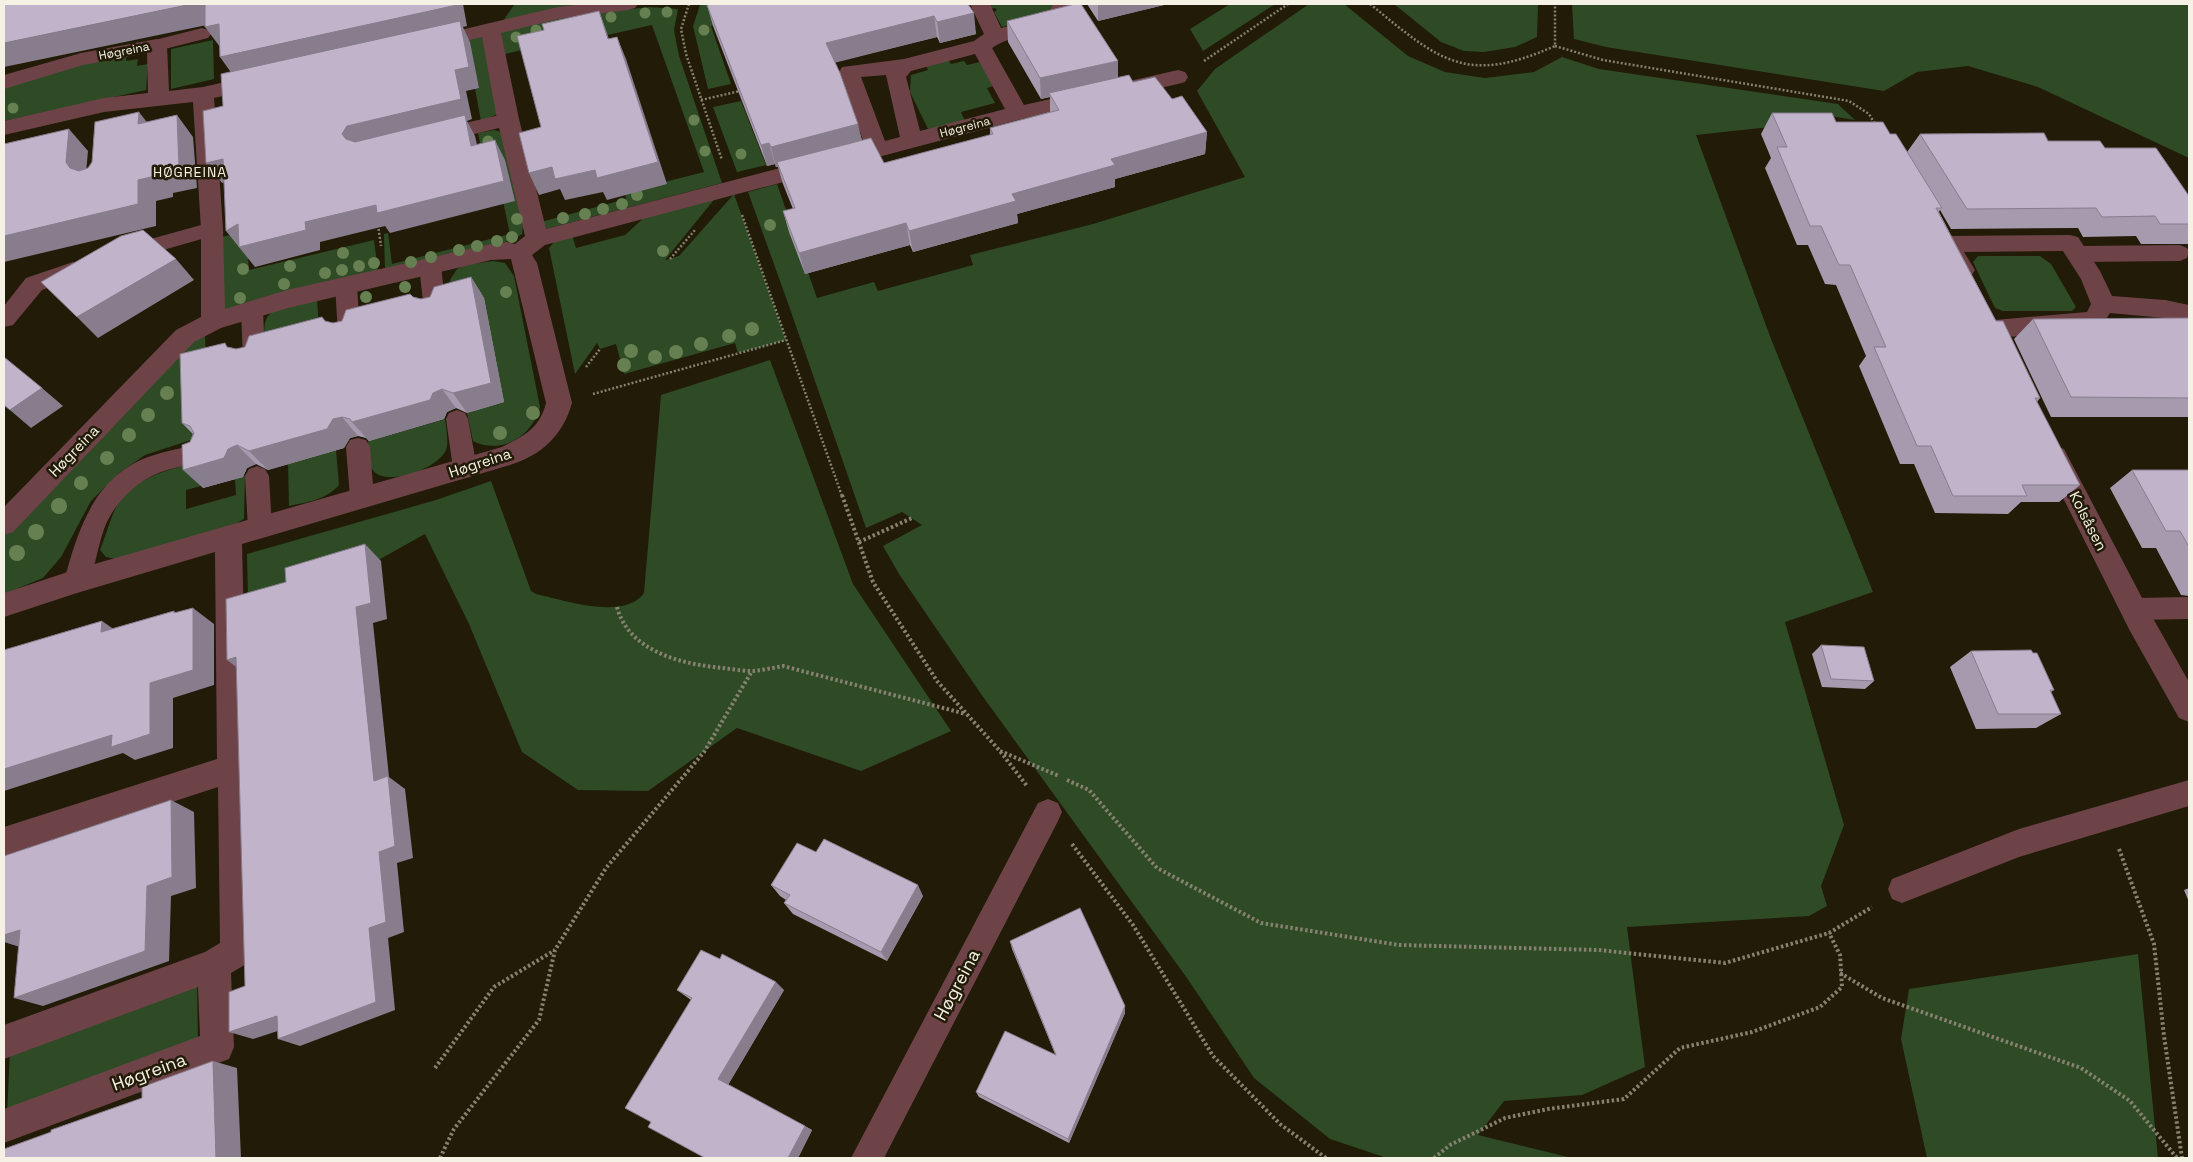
<svg xmlns="http://www.w3.org/2000/svg" width="2193" height="1162" font-family="'Space Grotesk',sans-serif">
	<style>
		.green { fill: #2e4b25 }
		.lines { fill: none; stroke-linecap: round; stroke-linejoin: round }
		.path-far1 { stroke: #868170; stroke-width: 2.5; stroke-dasharray: 2 2; stroke-linecap: butt }
		.path { stroke: #868170; stroke-width: 4; stroke-dasharray: 2.5 2.5; stroke-linecap: butt }
		.service { fill: #6e4348; fill-rule: evenodd }
		.minor { fill: #6e4348; fill-rule: evenodd }
		.tree { fill: #668052 }
		.wall { fill: #a69aae }
		.shaded-wall { fill: #877d8d }
		.building { fill: #c1b3ca; stroke: #877d8d }
		.labels { text-anchor: middle; stroke-width: 5; stroke-linejoin: round; paint-order: stroke }
		.far-street-label { font-size: 12px; fill: #f5f1e4; stroke: #211b07 }
		.far-neighbourhood-label { font-size: 14px; letter-spacing: 1px; fill: #f5f1e4; stroke: #211b07 }
		.street-label { font-size: 15px; fill: #f5f1e4; stroke: #211b07 }
		.near-street-label { font-size: 18px; fill: #f5f1e4; stroke: #211b07 }
	</style>
	<rect width="100%" height="100%" fill="#211b07"/>
	<path class="green" d="M511 4H587L569 6 503 21 514 5Z
		M703 4H804L711 26 731 84 708 89 693 26 700 5Z
		M987 4H1056L1048 16 1002 27 994 12 997 10 995 8 990 9Z
		M1230 4H1275L1203 51 1190 29Z
		M1309 4H1344L1408 56 1445 72 1485 78 1534 72 1562 57 1599 69 1838 104 1855 120 1830 116 1770 127 1696 135 1771 339 1873 592 1785 622 1844 825 1821 886 1827 906 1809 916 1627 927 1645 1067 1582 1095 1504 1101 1478 1135 1572 1158H1387L1330 1139 1254 1078 1187 978 981 694 899 574 883 546 922 525 902 512 866 528 789 306 748 192 777 184 817 298 874 282 878 291 973 265 970 255 1093 224 1245 177 1197 91 1215 69Z
		M1394 4H1538L1537 37 1515 47 1484 52 1464 51 1441 42Z
		M1572 4H2189V158L2038 87 1968 66 1917 72 1884 91 1606 47 1574 39Z
		M649 7 678 9 674 30 679 56 722 183 542 230 541 222 626 199 625 192 704 172 652 25 563 45 548 44 505 54 500 32 563 17Z
		M474 35 482 36 498 114 481 121 468 51 419 62Z
		M213 40 214 79 171 89V49Z
		M126 54V61L138 59 137 66 148 64 146 90 4 121V87L67 67Z
		M948 59 951 64 964 61 967 65 980 62 993 86 987 88 995 103 961 112 965 121 929 131 910 92 911 75 928 70 926 65Z
		M741 101 766 165 737 172 713 107Z
		M494 130 502 132 523 226 522 234 513 240 385 270 384 234 388 233 392 264 510 234 491 145 481 148 478 133Z
		M734 194 786 340 738 353 735 343 624 374 616 344 600 349 597 343 575 374 549 248 556 240 572 235 576 248 625 235 647 215 717 196 665 260 679 256Z
		M246 232 249 270 374 240 378 272 222 312 221 237Z
		M1978 256H2040L2051 264 2076 307 2072 311H2003L1995 308 1973 262Z
		M493 261 505 263 514 276 540 407C532 437 501 455 473 441L467 413 502 402 453 306 450 280 457 269 465 265Z
		M317 299 320 342 267 356C266 346 263 333 265 323 269 304 301 303 317 299Z
		M205 333 206 372 200 437 145 455 119 473 91 501 61 557 43 578 4 594V536L189 342Z
		M770 360 853 584 951 731 861 771 737 728 648 791 578 790 522 752 469 624 425 534 373 563 248 600 247 554 436 500 491 481 531 591 536 594C564 600 624 621 644 593L661 395Z
		M445 419C446 428 449 442 446 450 438 468 394 484 377 474 367 468 369 451 368 441Z
		M336 450 339 485C326 500 307 502 289 506L288 464Z
		M201 461V486L186 490V509L236 495 235 479 245 476 244 519 233 525 116 559 106 557 100 550C106 536 112 511 121 499 141 475 172 469 201 461Z
		M2138 954 2158 1158H1927L1901 1039 1909 989Z
		M197 981 198 1042 7 1114 10 1050Z"/>
	<g class="lines">
		<path class="path-far1" d="M689 4 681 29 686 54 722 160
			M1370 4C1439 60 1465 86 1555 46V4
			M1555 46 1603 60 1849 101 1869 114 1875 124
			M1204 61 1288 4
			M701 100 740 91
			M742 215 842 496
			M378 225 381 246
			M670 259 695 230
			M586 367 600 349
			M593 394 786 340"/>
		<path class="path" d="M842 495 873 582 937 681 1000 751 1027 786
			M859 542 912 518
			M617 607C629 652 682 664 722 668 732 669 743 671 753 671 763 670 773 668 783 666L966 714
			M1000 751 1059 776
			M1067 780 1089 790 1157 868 1261 923 1399 945 1598 950 1725 963 1829 933 1872 907
			M1072 844 1133 925 1213 1056 1280 1124 1326 1158
			M2119 849 2154 944 2164 1036 2182 1158
			M1840 973 1882 998 2081 1068 2130 1101 2177 1158
			M435 1068 494 987 555 950
			M440 1158 454 1129 539 1020 555 950 606 868 704 752 752 671
			M1434 1158 1450 1145 1505 1118 1548 1109 1624 1099 1680 1048 1752 1032 1820 1007 1842 987 1840 955 1829 933"/>
		<path class="service" d="M202 28 208 30 211 34 208 38 157 51 151 49 148 45 151 41Z
			M508 113 515 114 518 119 515 124 438 143 431 141 428 136 431 131Z
			M212 222 219 224 222 229 219 234 125 261 118 258 115 253 118 248Z
			M2180 245 2187 248 2189 251 2187 258 2180 261 2077 262 2070 259 2067 254 2070 249 2077 246Z
			M430 258 437 261 441 266 446 310 443 316 435 318 427 316 424 310 419 266 423 261Z
			M73 262 80 265 84 270 80 275 42 290 13 325 4 327V306L26 278Z
			M346 277 354 279 357 285 360 334 357 340 349 342 341 340 338 334 335 285 338 279Z
			M252 302 260 304 263 310 265 359 262 365 254 367 246 365 243 359 241 310 244 304Z
			M457 410 465 413 468 419 477 468 473 475 465 478 457 475 453 468 446 419 449 413Z
			M358 438 366 440 370 447 374 498 370 505 362 508 354 505 350 498 346 447 350 440Z
			M200 444 208 446 212 453 208 460C195 464 181 466 167 470 139 478 114 502 104 529 97 549 95 570 86 589L77 592 68 589 64 581C78 530 94 477 148 457 165 451 183 448 200 444Z
			M257 466 265 469 269 476 272 528 269 535 260 538 251 535 248 528 245 476 249 469Z
			M2189 597V619L2134 620 2125 617 2121 609 2125 601 2134 598Z
			M2189 780V806L2019 857 1902 903 1892 899 1888 889 1892 879 2019 829Z
			M1048 799 1058 803 1062 812 1058 821 884 1158H851L1038 803Z"/>
		<path class="minor" d="M583 4H638L635 8 628 10 558 19 501 33 519 119 546 229 865 146 839 72 842 67 904 59 974 41 984 34 970 4H990L1001 28C1017 23 1049 21 1053 4H1073C1066 35 1016 30 992 48L1024 105 1178 70 1185 72 1188 77 1185 82 1178 84 1018 120 545 245 532 255 537 263 572 403C563 435 542 455 510 465L242 544 252 951 248 963 231 973 234 1047 229 1059 4 1143V1109L200 1036 198 987 4 1059V1025L205 952 220 943 218 787 4 857V827L217 759 215 552 77 593 4 617V593L77 569 502 447C525 435 539 429 546 403L511 259 491 260 288 308 221 328 194 342 13 532 4 535V507L176 330 201 317V229L193 102 104 112 4 135V121L104 98 148 93 147 53 83 65 4 89V75L81 53 157 39 164 41 167 45 169 91 203 87 260 74 267 76 270 81 267 86 214 98 223 229 225 309 287 290 491 244 507 242 515 244 525 236 497 119 482 37 431 49 424 47 421 43 424 39 431 37 558 7ZM975 54 1005 109 920 131 906 77 911 71ZM886 75 900 137 885 141 861 77Z
			M2070 235 2078 237 2100 271 2112 296 2165 300 2189 305V323L2165 318 2110 313 2103 324 2088 331 1995 338 1986 335 1983 329 1986 323 1995 320 2087 312 2091 304 2081 279 2063 251 1964 252 1975 270 1971 276 1963 278 1955 276 1937 244 1940 238 1948 236Z
			M2055 446 2064 449 2150 613 2189 682V722L2179 718 2130 631 2042 456 2046 449Z"/>
	</g>
	<g class="tree">
		<circle cx="667" cy="12" r="5.5"/>
		<circle cx="645" cy="13" r="5.5"/>
		<circle cx="611" cy="17" r="5.5"/>
		<circle cx="536" cy="30" r="5.5"/>
		<circle cx="704" cy="30" r="5.5"/>
		<circle cx="516" cy="37" r="5.5"/>
		<circle cx="13" cy="108" r="5.5"/>
		<circle cx="694" cy="120" r="5.5"/>
		<circle cx="488" cy="141" r="5.5"/>
		<circle cx="705" cy="151" r="5.5"/>
		<circle cx="741" cy="154" r="5.5"/>
		<circle cx="637" cy="195" r="6"/>
		<circle cx="622" cy="204" r="6"/>
		<circle cx="603" cy="209" r="6"/>
		<circle cx="585" cy="214" r="6"/>
		<circle cx="563" cy="218" r="6"/>
		<circle cx="517" cy="219" r="6"/>
		<circle cx="770" cy="225" r="6"/>
		<circle cx="512" cy="237" r="6"/>
		<circle cx="497" cy="241" r="6"/>
		<circle cx="477" cy="246" r="6"/>
		<circle cx="459" cy="250" r="6"/>
		<circle cx="663" cy="251" r="6"/>
		<circle cx="343" cy="253" r="6"/>
		<circle cx="431" cy="257" r="6"/>
		<circle cx="411" cy="262" r="6"/>
		<circle cx="374" cy="263" r="6"/>
		<circle cx="290" cy="266" r="6"/>
		<circle cx="359" cy="266" r="6"/>
		<circle cx="243" cy="269" r="6"/>
		<circle cx="342" cy="270" r="6"/>
		<circle cx="325" cy="273" r="6"/>
		<circle cx="284" cy="284" r="6"/>
		<circle cx="405" cy="287" r="6"/>
		<circle cx="506" cy="292" r="6"/>
		<circle cx="366" cy="297" r="6"/>
		<circle cx="240" cy="298" r="6"/>
		<circle cx="752" cy="329" r="7"/>
		<circle cx="729" cy="336" r="7"/>
		<circle cx="701" cy="344" r="7"/>
		<circle cx="631" cy="351" r="7"/>
		<circle cx="676" cy="352" r="7"/>
		<circle cx="655" cy="357" r="7"/>
		<circle cx="624" cy="365" r="7"/>
		<circle cx="167" cy="393" r="7"/>
		<circle cx="533" cy="413" r="7"/>
		<circle cx="148" cy="415" r="7"/>
		<circle cx="500" cy="433" r="7"/>
		<circle cx="129" cy="435" r="7"/>
		<circle cx="107" cy="458" r="7"/>
		<circle cx="81" cy="483" r="7"/>
		<circle cx="59" cy="506" r="8"/>
		<circle cx="36" cy="532" r="8"/>
		<circle cx="17" cy="553" r="8"/>
	</g>
	<path class="wall" d="M968 4 976 34 940 43 937 37 835 62 862 140 884 163 990 135V128L1050 112V97L1041 99 1008 42 1007 21 1118 61V78L1133 82 1172 99 1207 132 1205 154 1115 179V187L1017 214 1018 223 913 252 910 245 805 274 789 232 783 211 793 209 783 184 778 167H776L775 164 767 166 713 26 707 5Z
		M1087 4H1168L1098 21Z
		M1772 113 1836 122 1890 134 1907 152 1920 134 2048 141 2105 148 2189 196V243L2188 244H2141L2136 236 2083 237 2078 228 1951 229 1940 210 1939 212 1996 321 2040 398 2037 402 2080 485 2059 502H2021L2008 514 1935 513 1914 464H1900L1859 366 1866 356 1836 285 1825 284 1808 245H1797L1765 168 1771 158 1761 134Z
		M471 277 484 298 504 402 467 413 456 408 447 412 444 419 369 441 366 438 358 436 350 438 344 448 268 470 256 464 247 468 243 477 203 488 190 442 193 434 182 423 229 347 236 349 245 347 325 322 333 323 342 321 413 297 421 299 430 297Z
		M2189 318V417H2051L2014 339 2033 319Z
		M2132 470H2189V596L2181 595 2156 548H2142L2110 488Z
		M1821 645 1874 681 1865 689 1822 687 1812 654Z
		M1971 651 2054 690 2051 692 2061 714 2036 728 1976 729 1950 667Z
		M816 852 923 896 887 961 793 914 784 903 786 900 780 896 771 885Z
		M2189 888V902L2184 890Z
		M1010 941 1125 1013 1069 1143 979 1097 976 1092 1055 1054 1012 949Z
		M677 990H784L728 1085 812 1130 798 1158H705L651 1122 691 1000Z"/>
	<path class="shaded-wall" d="M199 4H205L233 44 220 47 205 27 218 24 202 26 4 67V43L187 5Z
		M457 4H463L467 26 463 27 470 42 479 88 466 91 472 119 467 121 475 136 482 166 355 154 342 134 347 126 235 78 220 57Z
		M1098 4H1168L1098 21Z
		M599 11 607 33 616 61 608 39Z
		M974 13 976 34 940 43 937 22Z
		M934 16 937 37 830 64 826 43Z
		M617 37 626 59 667 184 607 200 603 192 565 200 560 189 539 195 529 173 552 167Z
		M1118 61V82L1049 93 1050 97 1041 99 1040 78Z
		M139 112 156 134 138 124Z
		M177 115 193 137 197 188 173 193V197L156 201V226L4 262V236L156 172Z
		M858 124 863 145 777 162 778 167H776L771 147Z
		M69 129 88 151 85 184 70 168 66 162Z
		M1207 132 1205 154 1115 179V187L1017 214 1018 223 913 252 909 231 1111 159Z
		M495 140 505 160 515 201 390 233 385 226 320 242V250L255 267 226 231 238 224 305 222Z
		M769 143 775 164 767 166 761 145Z
		M223 159 238 179 222 183 206 163Z
		M906 223 910 245 805 274 799 253Z
		M176 259 194 280 98 338 77 317Z
		M471 277 484 298 504 402 467 413 453 393Z
		M42 388 63 406 31 428 10 410Z
		M442 389 456 408 447 412 444 419 369 441 352 422Z
		M342 417 358 436 350 438 344 448 268 470 249 451 333 419Z
		M237 445 256 464 247 468 243 477 203 488 183 470Z
		M365 544 381 561 387 619 373 623 389 777 405 789 413 858 397 863 404 932 388 938 395 1010 300 1046 278 1039 369 928 379 852 374 781 356 607Z
		M193 608 214 624V685L173 698V748L135 760 123 753 4 791V769L150 683 174 613V611L193 625Z
		M102 621 125 637 101 632Z
		M236 657 247 675 227 660Z
		M171 800 194 812 196 888 171 896 169 961 43 1006 14 998 147 886Z
		M918 885 923 896 887 961 881 952Z
		M20 930 23 948 4 942V935Z
		M776 982 784 990 728 1085 718 1079Z
		M1125 1006V1013L1069 1143 1068 1139Z
		M277 1016 299 1024 253 1039 229 1032Z
		M213 1061 237 1068 241 1158H216Z
		M805 1126 812 1130 798 1158H788Z"/>
	<path class="building" d="M4 4H199L187 5 4 43Z
		M205 4H457V5L220 57 219 24 205 27Z
		M713 4H968L974 13 937 22 934 16 826 43 840 73 858 124 771 147 769 143 761 145 707 5Z
		M1075 4H1081L1118 61 1040 78 1007 21Z
		M599 11 608 39 617 37 658 162 597 178 595 170 555 179 552 167 529 173 519 133 541 127 517 36 544 30 542 24Z
		M460 21 469 67 455 70 461 99 347 126 342 134 346 139 355 142 465 115 471 146 495 140 504 181 377 213 376 205 305 222 306 230 239 247 238 224 226 231 223 159 206 163 203 111 223 106 221 74Z
		M1129 75 1133 82 1155 77 1172 99 1182 96 1207 132 1111 159 1115 165 1012 194 1016 201 909 231 906 223 799 253 783 211 795 208 777 162 871 138 884 163 993 134 990 128 1059 110 1049 93Z
		M139 112 138 124 177 115 179 167 156 172 155 176 138 180V204L4 236V144L69 129 66 162 70 168 79 171 88 168 92 162 95 122Z
		M1772 113H1832L1836 122H1883L1890 134H1896L1942 208H1936L1996 321H2003L2040 398H2035L2080 485H2022L2027 496H1953L1931 446H1917L1874 347H1886L1850 265H1839L1821 226H1810L1777 147H1787Z
		M2044 133 2048 141H2100L2105 148H2156L2189 196V224H2160L2155 216 2102 217 2096 208 1967 209 1920 134Z
		M143 230 176 259 77 317 41 282 121 236Z
		M471 277 491 383 453 393 442 389 433 393 430 400 352 422 350 419 342 417 333 419 327 429 249 451 237 445 228 449 224 458 183 470 182 445 190 442 194 433 190 426 182 423 180 354 225 343 227 347 236 349 245 347 249 336 322 317 325 321 333 323 342 321 346 310 410 294 413 297 421 299 430 297 434 287Z
		M2189 318V398L2071 397 2033 319Z
		M4 357 42 388 10 410 4 405Z
		M2132 470H2189V547L2180 531H2166Z
		M365 544 371 603 356 607 374 781 388 776 395 846 379 852 386 922 369 928 376 1002 278 1039 277 1016 229 1032V992L245 986 236 657 227 660 226 599 286 582 285 568Z
		M193 608V670L150 683V734L111 747 112 735 4 769V650L102 621 101 632 174 611V613Z
		M1821 645 1864 647 1874 681 1831 679Z
		M2031 650 2033 653H2037L2054 690H2050L2061 714H1998L1971 651Z
		M171 800 172 877 147 886 145 951 14 998 20 930 4 935V856Z
		M824 839 918 885 881 952 784 903 790 895 771 885 797 843 816 852Z
		M1080 908 1125 1006 1068 1139 976 1092 1005 1031 1056 1055 1010 941Z
		M701 950 720 959 722 954 776 982 718 1079 805 1126 788 1158H705L648 1127 651 1122 625 1108 692 998 677 990Z
		M213 1061 216 1158H4V1149L51 1132V1130L142 1098V1087Z"/>
	<g class="labels">
		<g class="far-street-label">
			<text transform="translate(124 51) rotate(-11)" y="4">Høgreina</text>
			<text transform="translate(965 127) rotate(-15)" y="4">Høgreina</text>
		</g>
		<g class="far-neighbourhood-label">
			<text x="190" y="177">HØGREINA</text>
		</g>
		<g class="street-label">
			<text transform="translate(74 451) rotate(-46)" y="5">Høgreina</text>
			<text transform="translate(480 463) rotate(-18)" y="5">Høgreina</text>
			<text transform="translate(2088 521) rotate(63)" y="5">Kolsåsen</text>
		</g>
		<g class="near-street-label">
			<text transform="translate(957 985) rotate(-62)" y="6">Høgreina</text>
			<text transform="translate(149 1072) rotate(-20)" y="6">Høgreina</text>
		</g>
	</g>
	<rect width="2193" height="1162" fill="none" stroke="#f5f1e4" stroke-width="10"/>
</svg>
